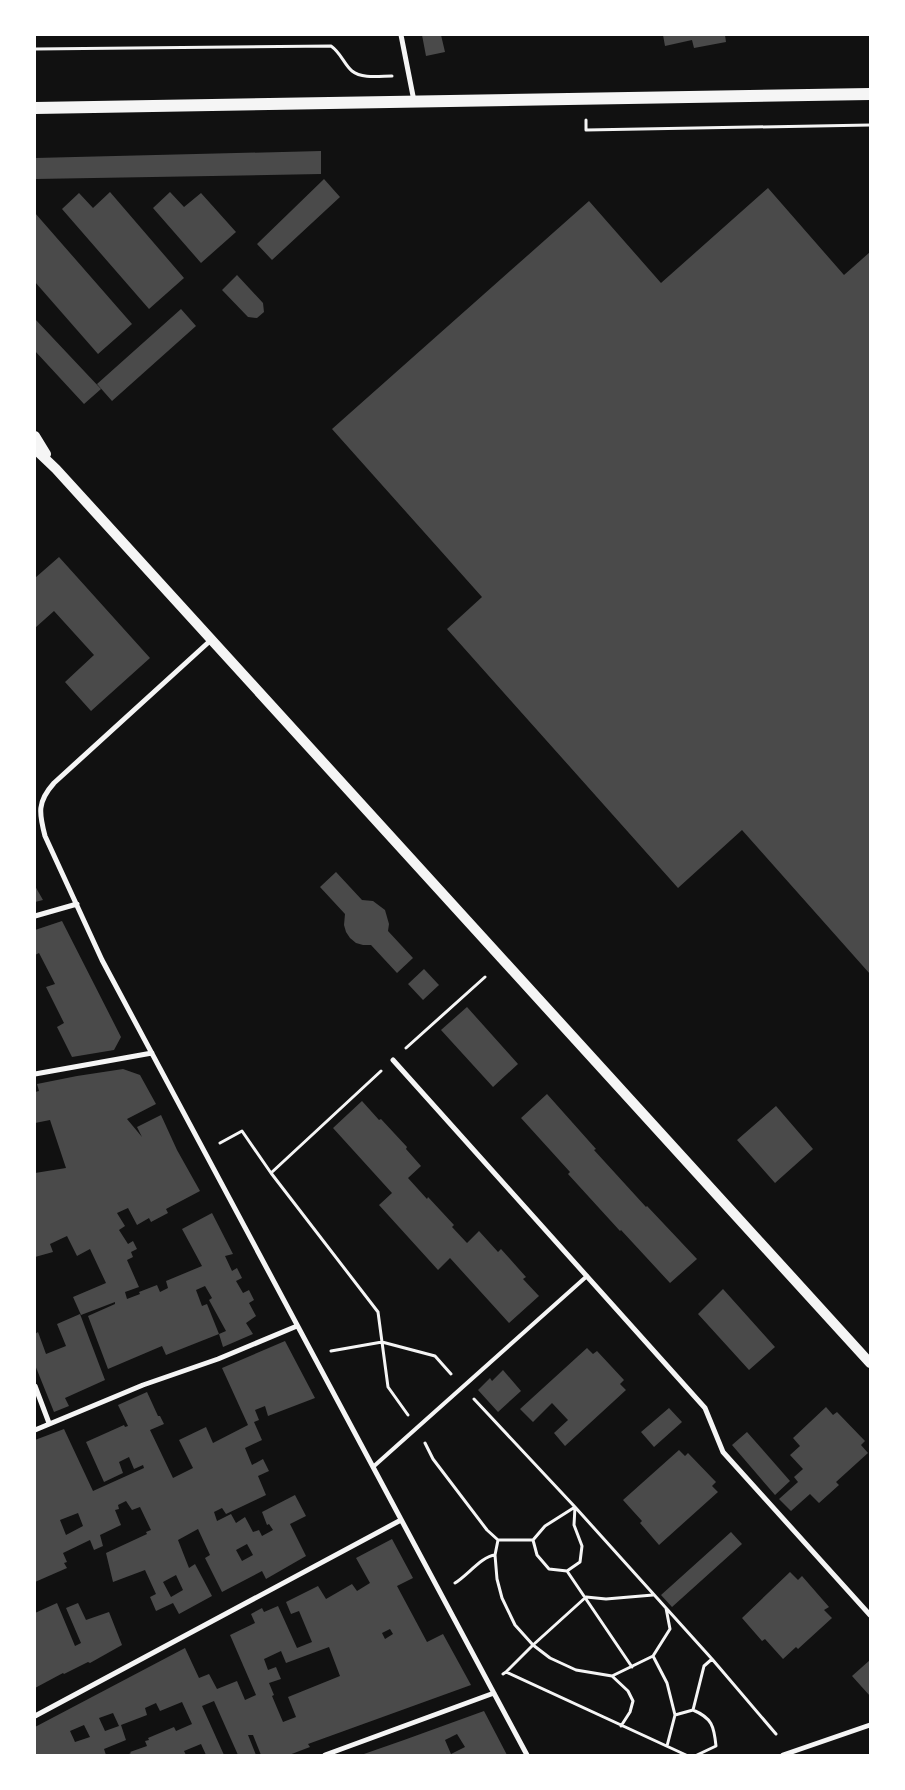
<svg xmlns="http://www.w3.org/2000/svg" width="905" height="1790" font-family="'Source Sans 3',sans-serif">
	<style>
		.building { fill: #4a4a4a; fill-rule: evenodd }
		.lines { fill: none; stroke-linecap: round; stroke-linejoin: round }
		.path { stroke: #f5f5f5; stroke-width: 3 }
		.service { stroke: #f5f5f5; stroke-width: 4 }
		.minor { stroke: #f5f5f5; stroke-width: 5 }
		.secondary { stroke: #f5f5f5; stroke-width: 10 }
		.primary { stroke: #f5f5f5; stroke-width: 12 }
	</style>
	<rect width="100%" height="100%" fill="#111"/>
	<path class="building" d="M422 35H441L445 52 426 56Z
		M663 35H725L726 42 694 48 692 40 665 46Z
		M321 151V174L35 179V158Z
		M324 179 340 197 272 260 257 244Z
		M768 188 844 275 870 252V974L742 830 678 888 447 629 482 597 332 429 589 201 661 283Z
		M110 192 184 278 149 309 62 209 79 193 93 208Z
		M170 192 184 207 201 193 236 232 201 263 153 208Z
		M35 213 132 324 98 354 35 282Z
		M237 275 263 303 264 312 257 318 248 317 222 290Z
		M181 309 196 326 112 401 97 384Z
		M35 319 101 389 84 404 35 351Z
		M59 557 150 658 91 711 65 682 94 655 54 611 35 628V578Z
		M336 872 362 900 373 901 385 910 389 924 388 931 413 958 397 973 371 945H363L356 943 350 938 346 932 344 925 345 914 320 887Z
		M35 886 43 900 35 902Z
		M62 921 121 1037 114 1050 72 1057 57 1027 64 1023 46 987 55 984 39 953 35 955V930Z
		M424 969 439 985 423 1000 408 984Z
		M467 1007 518 1064 493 1087 441 1030Z
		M123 1069 140 1075 156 1104 127 1119 142 1137 137 1127 161 1115 177 1150 200 1191 166 1209 168 1213 151 1222 149 1218 137 1225 128 1208 117 1213 125 1226 119 1230 128 1244 133 1241 137 1249 131 1252 133 1257 127 1260 139 1287 125 1292 127 1299 140 1294 139 1292 157 1285 160 1292 168 1288 166 1281 202 1266 182 1229 212 1213 233 1254 225 1256 232 1271 237 1268 242 1278 236 1281 243 1293 249 1290 254 1300 249 1303 256 1316 246 1323 253 1334 223 1347 219 1334 226 1331 209 1300 212 1298 205 1286 196 1290 202 1306 207 1304 219 1334 166 1355 162 1346 108 1369 88 1316 115 1304V1302L81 1315 73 1297 106 1283 90 1249 77 1256 67 1236 50 1244 53 1252 35 1257V1173L66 1168 50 1120 35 1123V1092L39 1091 37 1084 77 1076Z
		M547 1094 596 1149 594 1150 646 1207 647 1206 697 1259 670 1283 621 1230 620 1231 568 1174 570 1172 521 1118Z
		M362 1101 379 1120 381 1119 407 1147 406 1149 421 1166 408 1178 427 1199 428 1197 454 1225 452 1227 467 1243 479 1231 498 1252 501 1249 526 1277 523 1279 539 1296 509 1323 450 1258 438 1270 379 1205 392 1193 333 1128Z
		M776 1106 813 1149 775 1183 737 1140Z
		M723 1289 775 1347 749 1370 698 1314Z
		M80 1314 105 1380 65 1398 69 1406 54 1412 35 1365V1334L38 1332 46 1354 66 1346 57 1324Z
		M285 1341 315 1398 268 1416 265 1406 255 1410 259 1420 254 1422 262 1440 245 1448 252 1465 263 1459 269 1471 258 1476 266 1495 226 1514 222 1508 214 1512 217 1521 231 1514 236 1523 245 1517 253 1532 259 1530 262 1536 273 1530 269 1524 267 1525 262 1512 295 1495 306 1516 290 1524 306 1556 266 1579 262 1571 222 1592 205 1558 210 1555 198 1529 178 1540 189 1568 195 1564 212 1596 179 1614 173 1603 156 1611 150 1597 156 1594 145 1570 113 1582 106 1553 147 1534 146 1532 151 1530 140 1507 132 1510 126 1501 118 1505 119 1509 115 1510 121 1525 100 1535 103 1546 94 1550 90 1540 63 1553 67 1562 64 1563 67 1568 35 1582V1440L64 1429 93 1491 144 1468 143 1465 134 1469 129 1457 119 1462 123 1473 104 1482 86 1442 124 1425 125 1427 128 1426 118 1405 147 1392 158 1416H160L164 1424 150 1430 173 1478 193 1468 179 1440 206 1427 213 1443 248 1425 222 1368ZM78 1513 83 1526 66 1535 60 1520ZM247 1544 253 1555 242 1561 236 1550ZM176 1575 183 1590 171 1597 163 1582Z
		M587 1348 593 1354 597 1351 624 1380 620 1384 626 1390 565 1446 554 1433 568 1420 552 1403 533 1422 520 1409Z
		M503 1370 521 1391 498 1412 478 1390 490 1378 492 1381Z
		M826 1407 833 1415 837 1412 865 1441 861 1445 868 1453 836 1482 839 1485 819 1503 810 1494 791 1511 779 1499 798 1482 794 1477 803 1469 790 1455 800 1446 793 1438Z
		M669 1408 682 1422 654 1447 641 1432Z
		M747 1432 790 1481 775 1495 732 1445Z
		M679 1450 685 1456 688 1453 716 1482 712 1486 718 1492 659 1545 640 1523 642 1521 623 1500Z
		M731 1532 742 1544 672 1607 661 1595Z
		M392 1539 413 1578 397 1586 427 1642 443 1634 471 1685 308 1744 310 1747 289 1755H261L253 1735H248L256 1755H238L214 1701 202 1706 224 1755H206L201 1744 184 1751 186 1755H127L131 1753 130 1752 147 1746 145 1741 149 1740 148 1738 174 1727 176 1731 192 1724 182 1702 160 1711 156 1703 145 1708 147 1715 121 1725 126 1740 104 1749 106 1755H35V1727L185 1648 199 1678 209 1674 217 1689 237 1681 245 1700 256 1695 230 1635 255 1623 251 1614 262 1608 264 1612 278 1606 297 1648 312 1642 299 1611 291 1614 286 1602 318 1586 326 1599 352 1584 357 1591 370 1583 356 1558ZM390 1629 393 1634 385 1639 382 1633ZM329 1647 340 1676 288 1697 296 1717 283 1722 272 1696 274 1695 269 1683 281 1679 276 1667 268 1670 264 1659 281 1651 286 1663ZM113 1713 119 1726 105 1731 99 1718ZM84 1725 90 1737 75 1742 70 1731Z
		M790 1572 798 1580 802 1576 829 1607 824 1610 832 1618 798 1649 796 1647 783 1659 765 1639 762 1641 742 1618Z
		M57 1603 75 1646 81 1643 66 1608 78 1603 86 1620 109 1612 122 1645 90 1663 88 1662 64 1674 63 1673 35 1688V1613Z
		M870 1660V1696L852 1676Z
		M484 1711 507 1755H361L404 1740ZM457 1734 465 1747 451 1754 445 1740Z"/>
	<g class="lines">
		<path class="path" d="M35 49 331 46C341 53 344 64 352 71 362 79 380 76 392 76
			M586 120V130L870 125
			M406 1048 485 977
			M220 1143 242 1131 271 1173 378 1312 388 1387 408 1415
			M271 1173 381 1071
			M331 1351 382 1342 435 1356 451 1374
			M425 1443 433 1459 487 1530 498 1540 495 1555 497 1579 502 1598 515 1625 533 1645 550 1658 576 1670 612 1676 653 1656 670 1629 666 1608 575 1507 474 1399
			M575 1507 574 1525 582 1546 580 1562 567 1571 632 1667
			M498 1540H533L545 1526 575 1507
			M533 1540 537 1555 549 1569 567 1571
			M455 1583C467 1576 482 1556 495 1555
			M666 1608 712 1659 704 1666 693 1710 675 1715 667 1746
			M653 1656 667 1683 675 1715
			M712 1659 776 1734
			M506 1672 533 1645 586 1597 606 1599 653 1595
			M503 1674 506 1672 686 1755
			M612 1676 628 1691 633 1701 630 1712 621 1726
			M693 1710C712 1718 714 1726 716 1746L697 1755"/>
		<path class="service" d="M373 1467 587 1276"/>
		<path class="minor" d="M401 35 414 101
			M211 640 54 783C37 802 39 813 45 836L102 960 527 1755
			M35 916 77 904
			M393 1060 705 1408 723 1452 870 1615
			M35 1074 152 1053
			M35 1386 49 1423
			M35 1430 143 1385 218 1359 297 1326
			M35 1716 401 1520
			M325 1755 494 1693
			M783 1755 870 1725"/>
		<path class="secondary" d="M35 436 46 454
			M35 449 56 469 870 1363"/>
		<path class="primary" d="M35 108 870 94"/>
	</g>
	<rect width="905" height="1790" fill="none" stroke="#ffffff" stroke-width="72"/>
</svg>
